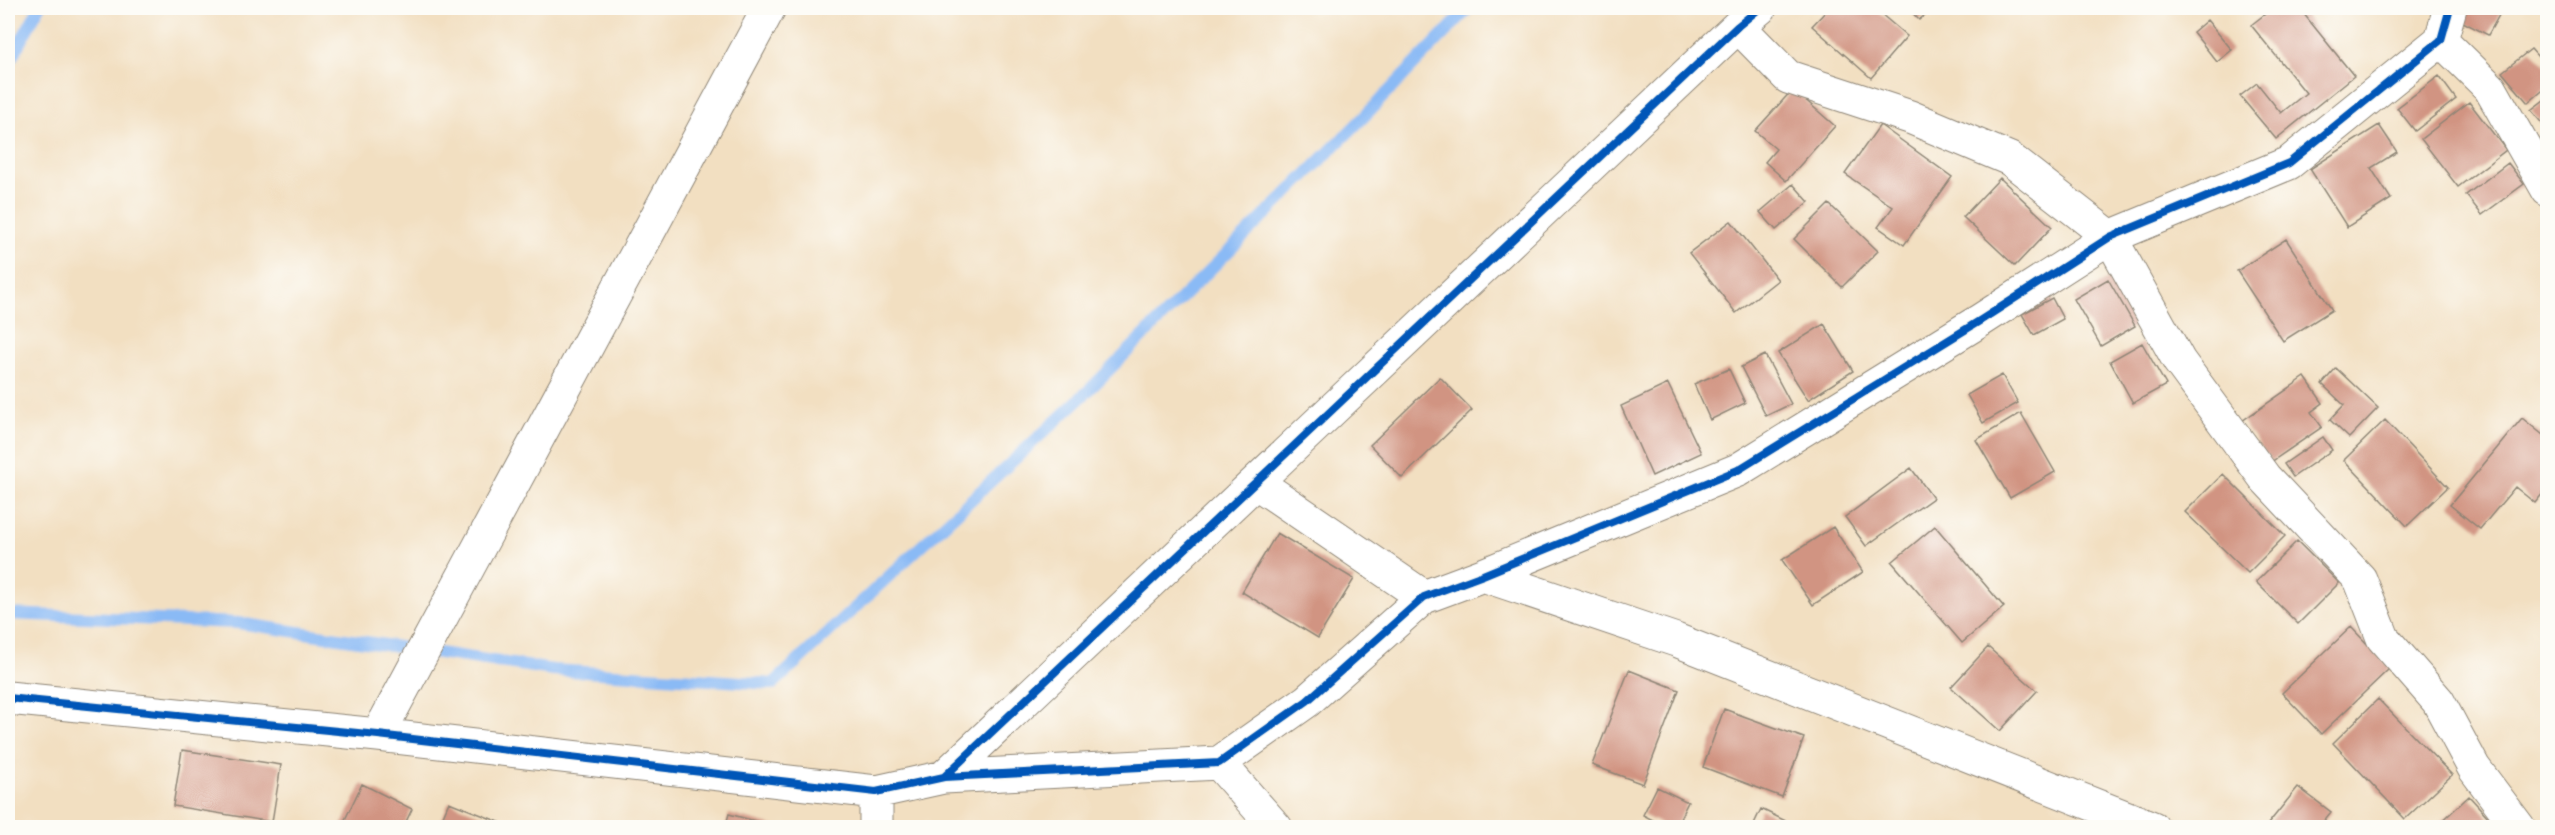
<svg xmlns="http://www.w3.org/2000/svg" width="2555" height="835" font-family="'Gentium Book Plus',serif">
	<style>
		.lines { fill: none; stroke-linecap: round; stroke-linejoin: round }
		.stream { stroke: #8abaf5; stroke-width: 12 }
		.building { fill: #d19482 }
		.minor-casing { stroke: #8e8576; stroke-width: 35 }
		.minor { stroke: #fff; stroke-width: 33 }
		.cycleway-casing { stroke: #fdfcf7; stroke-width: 11 }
		.cycleway { stroke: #0057b8; stroke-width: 8 }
	</style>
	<rect width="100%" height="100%" fill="#fdfcf7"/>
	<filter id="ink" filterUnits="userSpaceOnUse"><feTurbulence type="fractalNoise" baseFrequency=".0167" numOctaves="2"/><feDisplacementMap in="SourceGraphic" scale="12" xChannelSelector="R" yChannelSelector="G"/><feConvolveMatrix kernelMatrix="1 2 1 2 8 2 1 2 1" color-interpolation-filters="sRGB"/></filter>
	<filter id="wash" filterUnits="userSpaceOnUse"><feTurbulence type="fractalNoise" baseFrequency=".008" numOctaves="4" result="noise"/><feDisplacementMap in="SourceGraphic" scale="24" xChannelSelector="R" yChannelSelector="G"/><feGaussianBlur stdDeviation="1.35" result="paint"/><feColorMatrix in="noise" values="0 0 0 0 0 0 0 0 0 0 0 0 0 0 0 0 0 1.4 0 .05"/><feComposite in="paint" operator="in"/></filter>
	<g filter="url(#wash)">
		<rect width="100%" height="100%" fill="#f2dfc1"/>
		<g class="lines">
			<path class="stream" d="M8 64 39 8
				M8 614 238 623 553 670 773 684 1088 391 1359 122 1469 8"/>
		</g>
		<g id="blocks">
			<path class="building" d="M1829 8H1874L1907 36 1871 78 1812 26Z
				M1908 8H1933L1919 20Z
				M2273 8H2299L2354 76 2276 139 2240 96 2257 83 2281 113 2306 93 2251 25Z
				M2466 8H2503L2488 35 2459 20Z
				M2207 20 2232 50 2217 62 2193 32Z
				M2531 49 2548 68V86L2528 103 2502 72Z
				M2439 76 2456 99 2415 131 2397 108Z
				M1793 89 1835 126 1786 181 1765 162 1776 149 1755 131Z
				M2548 97V131L2531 110Z
				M2469 102 2506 150 2458 187 2421 139Z
				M1880 125 1952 177 1904 245 1878 227 1893 207 1845 174Z
				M2379 125 2397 152 2371 168 2391 199 2347 227 2310 169Z
				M2508 163 2524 184 2482 215 2466 195Z
				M2000 178 2052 227 2015 266 1963 217Z
				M1793 184 1809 202 1776 230 1760 212Z
				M1829 204 1878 251 1842 287 1794 239Z
				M1731 221 1778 280 1736 313 1689 253Z
				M2286 239 2332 310 2283 341 2237 271Z
				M2108 279 2135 326 2101 346 2074 299Z
				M2052 298 2063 319 2034 335 2022 314Z
				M1824 324 1853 371 1808 400 1778 353Z
				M2142 343 2166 385 2133 403 2110 361Z
				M1765 355 1791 404 1766 416 1741 367Z
				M2336 368 2378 408 2349 438 2330 420 2344 405 2322 384Z
				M1729 369 1745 403 1710 420 1694 384Z
				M2002 375 2018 403 1983 423 1967 395Z
				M1440 377 1472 410 1402 478 1370 445Z
				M2305 377 2323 403 2311 412 2322 427 2271 462 2242 421Z
				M1668 384 1701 453 1652 476 1621 406Z
				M2021 413 2055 472 2010 498 1976 440Z
				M2522 418 2548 439V487L2535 503 2515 487 2480 529 2450 505Z
				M2385 420 2448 487 2407 526 2344 460Z
				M2323 437 2332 450 2293 477 2284 464Z
				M1911 468 1933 498 1866 546 1845 517Z
				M2223 474 2285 536 2248 573 2185 512Z
				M1935 526 2004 607 1962 643 1892 562Z
				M1833 527 1863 572 1813 605 1782 560Z
				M1277 533 1354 579 1318 638 1242 592Z
				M2297 541 2339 583 2298 624 2256 582Z
				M2351 627 2390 668 2321 734 2282 693Z
				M1988 647 2037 691 2000 731 1951 687Z
				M1629 670 1679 690 1643 784 1592 765Z
				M2378 699 2452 775 2405 819 2333 743Z
				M1724 709 1804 738 1782 797 1703 767Z
				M182 750 281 765 272 822 173 806Z
				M362 784 412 809 403 828H341Z
				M1657 787 1688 802 1675 828H1668L1643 815Z
				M2298 787 2331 812 2318 828H2272L2268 824Z
				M2469 796 2498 828H2435Z
				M449 802 512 827V828H438Z
				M1761 809 1792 824 1790 828H1752Z
				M729 814 777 827V828H725Z"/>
		</g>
	</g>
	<g filter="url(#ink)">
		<use href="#blocks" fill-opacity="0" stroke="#8e8576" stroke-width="1.5"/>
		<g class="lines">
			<g class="minor-casing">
				<path id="minor" d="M1738 26 1788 77 1910 117 2010 159 2110 237 2179 361 2265 478 2360 579 2383 638 2438 701 2474 768 2519 828
					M2441 40 2490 88 2548 190
					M1257 483 1424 597
					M1483 575 1676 640 2153 828
					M8 698 378 735 876 792 944 777 1738 26 1760 8
					M378 735 769 8
					M1219 763 1276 828
					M944 777 1219 763 1307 701 1424 597 1483 575 1738 470 1981 320 2110 237 2289 163 2441 40 2450 8
					M876 828V792"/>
			</g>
			<use href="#minor" class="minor"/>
			<g class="cycleway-casing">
				<path id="cycleway" d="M8 698 378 735 876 792 944 777 1738 26 1760 8
					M944 777 1219 763 1307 701 1424 597 1483 575 1738 470 1981 320 2110 237 2289 163 2441 40 2450 8"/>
			</g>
			<use href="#cycleway" class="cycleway"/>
		</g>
	</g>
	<rect width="2555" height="835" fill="none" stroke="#fdfcf7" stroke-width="30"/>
</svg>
